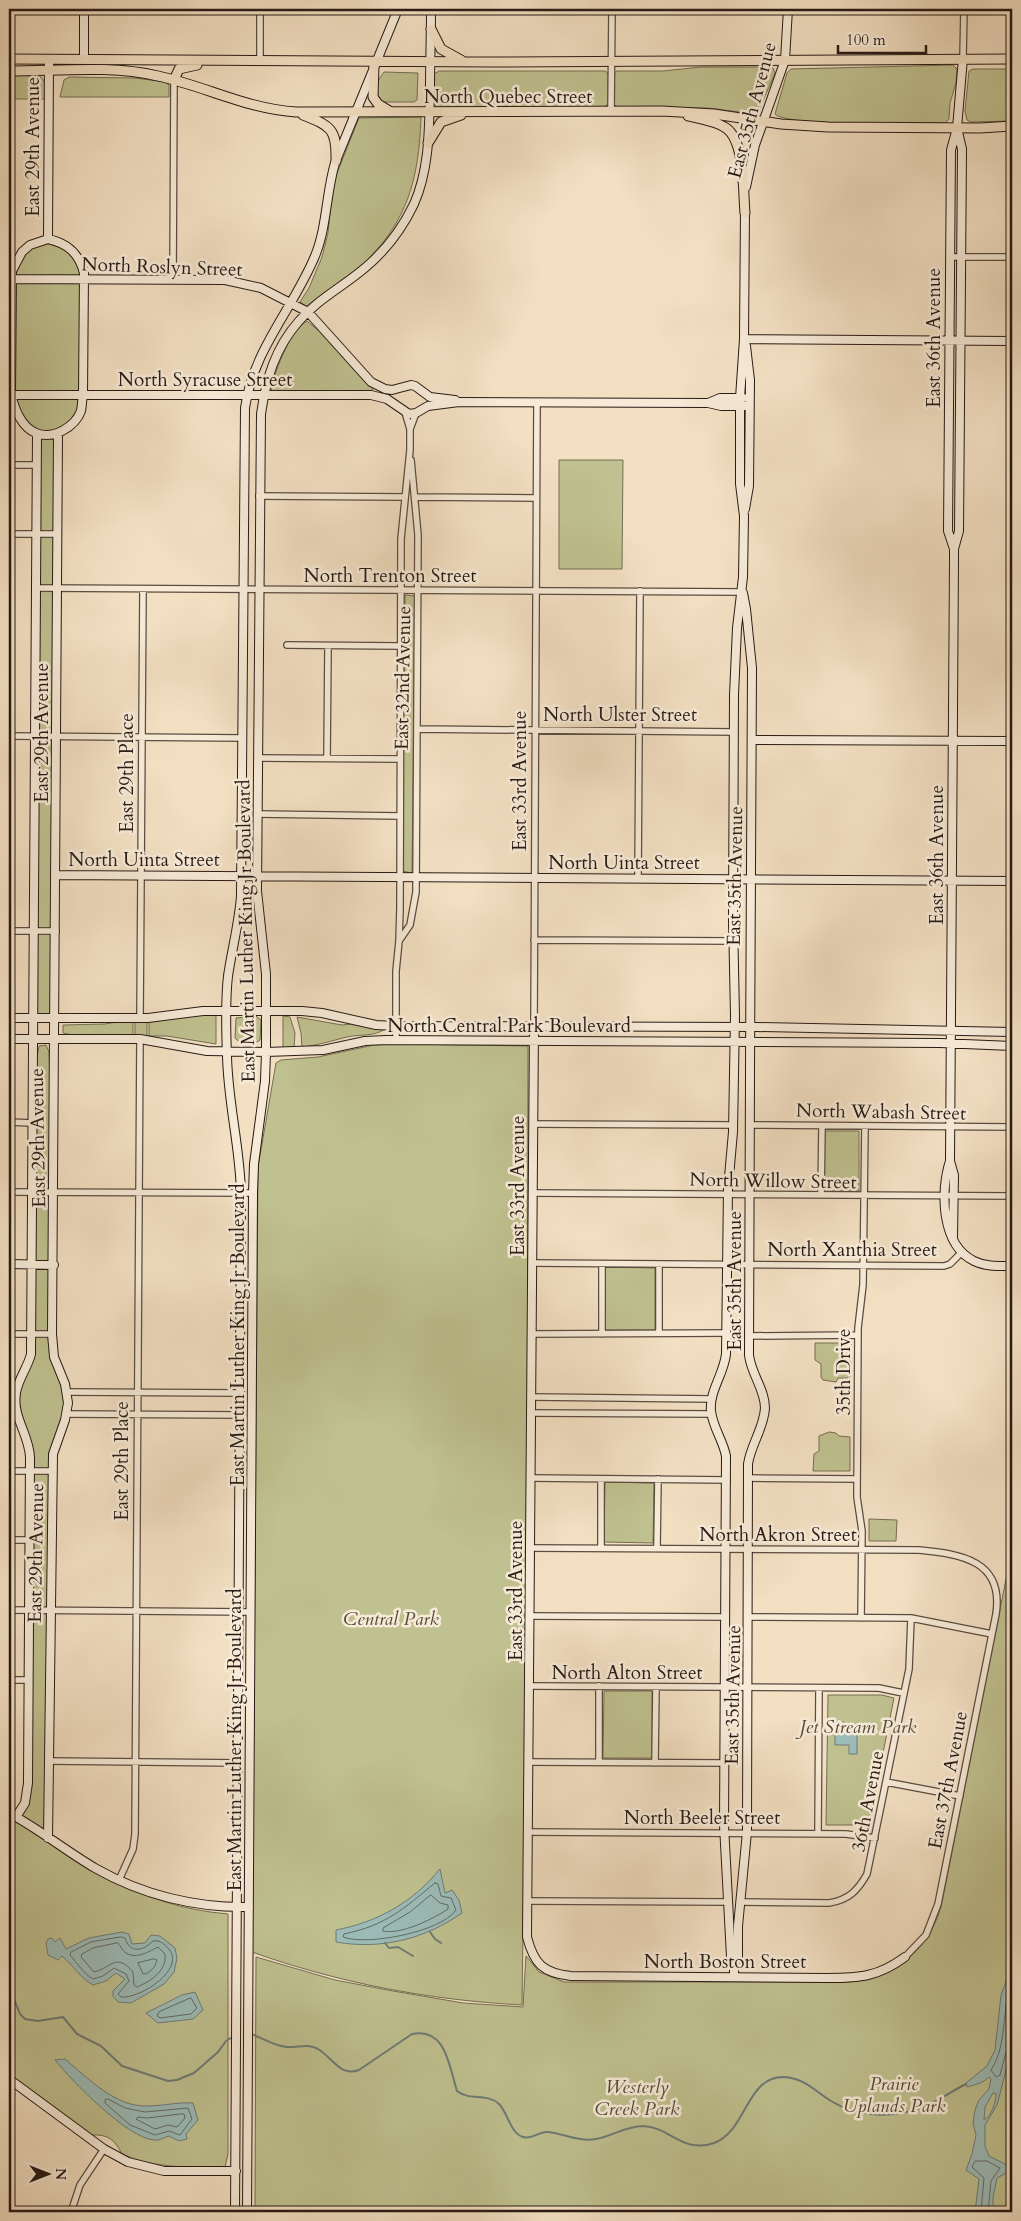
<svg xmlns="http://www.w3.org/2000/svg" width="1021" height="2221" font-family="Cardo,serif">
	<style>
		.green { fill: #c0c190; stroke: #746e52 }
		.water { fill: #9cbcb8; stroke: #6d7b77; fill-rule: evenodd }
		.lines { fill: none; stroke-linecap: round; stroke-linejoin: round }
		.shore { stroke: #626b66; stroke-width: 1 }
		.stream { stroke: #6d7b77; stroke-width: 2 }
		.street-casing { stroke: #5a4c40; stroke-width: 8 }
		.secondary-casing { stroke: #271a15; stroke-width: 10 }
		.primary-casing { stroke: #271a15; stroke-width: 11 }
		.street { stroke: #f7ebd8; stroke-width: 5.5 }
		.secondary { stroke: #f7ebd8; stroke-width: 8 }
		.primary { stroke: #f3e0c3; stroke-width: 9 }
		.labels { text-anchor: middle; stroke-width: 5; stroke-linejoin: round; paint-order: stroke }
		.street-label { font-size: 19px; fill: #271a15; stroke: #f7ebd8 }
		.park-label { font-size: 19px; font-style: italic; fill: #554c3a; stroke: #f7ebd8 }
	</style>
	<rect width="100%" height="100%" fill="#f3e0c3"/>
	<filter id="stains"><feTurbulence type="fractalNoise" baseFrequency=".004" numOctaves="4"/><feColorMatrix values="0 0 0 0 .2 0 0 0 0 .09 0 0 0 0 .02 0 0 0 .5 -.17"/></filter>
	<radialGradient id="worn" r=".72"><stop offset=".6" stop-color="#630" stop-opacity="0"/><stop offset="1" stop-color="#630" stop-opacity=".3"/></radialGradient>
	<path class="green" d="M953 65 957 69 956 83 950 103 949 119 945 123C920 123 786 127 775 114L787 73 791 69Z
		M701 67H767L773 68 775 73C772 80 759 112 755 114L708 108 617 107 614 104V73L617 71H663Z
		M973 69H1012V121L971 122 967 120 965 111 969 71Z
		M439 71H605L608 73V104L604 107 435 108 434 74Z
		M384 72 418 73 417 100 414 102H382C373 92 376 82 384 72Z
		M9 74 41 77 46 84 45 99H9Z
		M69 77 135 78 165 82 169 85V97H60L64 80Z
		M421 117C419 178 408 222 362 265 345 280 324 292 307 307L300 302 309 288 322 257 328 233 333 183 359 118Z
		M59 241 81 264V412L58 434 53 1018H34L37 434 25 425 11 395 15 263 30 245Z
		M307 321 319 331 365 382 373 388 372 392H272L271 387C277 368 289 332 307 321Z
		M559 460H623L622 569H559Z
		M405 595 415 596 412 873 402 871Z
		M216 1013V1044L167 1036H149V1021L192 1014Z
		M256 1016 261 1020 260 1040 257 1042 238 1041 235 1038 236 1018Z
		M283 1016 290 1017 295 1033 294 1048H283Z
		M297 1017 342 1025 351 1024 385 1029C374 1037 360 1034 347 1037 331 1041 319 1045 302 1047L301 1033Z
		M123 1021H133V1035H72L63 1033V1025L105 1024Z
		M135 1021H147V1036L135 1035Z
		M398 1044 528 1046 527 1616 522 2005C429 2000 339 1983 252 1952L258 1167 276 1063 281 1060 318 1057 374 1045Z
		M46 1045 49 1052 51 1109 52 1334 68 1403 56 1441 48 1838 16 1817 25 1803 30 1457 15 1402 28 1364 36 1063 39 1046Z
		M824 1131H859V1191H824Z
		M605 1267 655 1268V1330H605Z
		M815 1343H851L850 1378H838L836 1382 823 1380 821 1377V1364L815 1360Z
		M829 1432 836 1433 839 1436 850 1437V1471H813L814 1454 819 1451V1436Z
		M605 1482 654 1483 653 1543 604 1542Z
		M869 1519 897 1520 896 1541H869Z
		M1012 1549V2212H255L256 1957 335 1980 393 1991 463 2003 523 2007 526 1956 539 1972 564 1982H849C894 1978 928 1951 941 1907Z
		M604 1691H652V1758H603Z
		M828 1695H882L894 1698 868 1828 852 1825H826Z
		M9 1817C84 1863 135 1906 228 1914V2154L225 2167C187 2167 157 2169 122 2154 115 2140 108 2134 92 2135L9 2074Z"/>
	<path class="water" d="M835 1722H844L845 1733H857V1754H849V1745H835Z
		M440 1869 445 1893 452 1890 459 1900 462 1913C425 1939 381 1950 336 1942V1930C378 1922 413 1902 440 1869Z
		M122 1932 129 1934 132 1944 145 1943 151 1935 160 1936 175 1948 177 1958 174 1972 164 1984 131 2003 118 2002 113 1996V1991L125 1979 116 1973 106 1981 93 1985C80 1978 74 1966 62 1956L58 1960 48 1955 46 1943 48 1939 52 1938 55 1942 60 1938 66 1949 89 1938Z
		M1012 1940V2047L997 2105 985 2125V2146L989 2156 1005 2164 1010 2171 997 2178 993 2197V2212H975L979 2179 966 2170 972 2154 976 2135 973 2123 975 2110 979 2100 989 2089 991 2079 989 2077C981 2084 977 2084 967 2087L966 2083 987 2066 995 2050 1001 1995 1007 1979ZM993 2093 996 2094C996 2103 991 2116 984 2120L985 2107Z
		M195 1992 203 2010 193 2019 158 2023 146 2013 182 1995Z
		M65 2059C88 2078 115 2107 147 2106 163 2106 177 2102 193 2103L198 2120 186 2134 187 2139 179 2141 169 2136C165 2137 159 2141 154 2140 127 2138 72 2081 55 2060Z"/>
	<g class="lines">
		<path class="shore" d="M435 1883 438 1884 441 1896 451 1898 456 1910C441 1932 367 1946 343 1937L344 1934C387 1925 403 1909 435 1883Z
			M431 1895 440 1903 448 1905V1909C433 1919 401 1935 383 1931V1928L410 1912Z
			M121 1937 125 1938C130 1954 143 1951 153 1941 159 1940 163 1943 167 1947 189 1968 140 1999 121 1997L118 1994 129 1981 126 1974 114 1968 103 1976 93 1979C84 1974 77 1963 70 1955L71 1952 91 1942Z
			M118 1943C121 1946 122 1951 126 1953 137 1960 149 1951 158 1947L165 1954C167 1971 151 1981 137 1987L134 1985 133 1972C116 1952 111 1968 94 1972L81 1957 82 1954 93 1948Z
			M154 1959 157 1960C156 1967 149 1974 143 1974L138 1963Z
			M1012 1980C1001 2009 1008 2044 991 2070L996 2077 1000 2075 1006 2052 1012 2049
			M191 1998 197 2008 191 2014 160 2018 157 2016 159 2012Z
			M108 2099 125 2108 145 2112 188 2108 192 2119 180 2135 169 2131 155 2135 130 2125 105 2103V2100Z
			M180 2114H184L185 2118 177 2127 168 2125 155 2129 136 2119 138 2117 147 2118Z
			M981 2212 984 2178 972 2167 975 2161H987L1000 2168 991 2181 988 2212"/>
		<path class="stream" d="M430 1932 435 1939 441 1943
			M385 1943 389 1948 398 1947 413 1956
			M14 1999 20 2014 25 2019 38 2021 63 2017 77 2034 101 2046 122 2066 168 2081 177 2080 194 2073 218 2052 226 2041 234 2036
			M251 2034C263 2038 274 2046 287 2047 298 2048 307 2043 318 2049 333 2058 340 2077 359 2070L412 2034C446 2027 449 2066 457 2091 469 2101 488 2093 499 2104 508 2113 510 2133 523 2137 532 2140 539 2131 548 2132 565 2134 579 2142 596 2139 613 2136 626 2126 643 2126 670 2127 683 2154 714 2143 746 2132 746 2078 782 2077 803 2077 815 2091 831 2101 858 2118 894 2118 923 2107 938 2101 952 2091 966 2084"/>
		<g class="street-casing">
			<path id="street" d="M260 9V61
				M963 58 964 9
				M611 112 612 9
				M950 257H1012
				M173 280 174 80
				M410 429 416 413
				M9 465H37
				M259 496 405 497
				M415 497 536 498
				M9 534H58
				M37 588 743 592
				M287 645 400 646
				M417 729 734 732
				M9 736 242 738
				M259 758 400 759
				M327 758 328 646
				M258 814 400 816
				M638 878 640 591
				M9 931H56
				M534 940 734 941
				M399 941 410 925 416 892 418 535 411 460
				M140 1018 143 589
				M534 1027 537 402
				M396 1040V971L399 941 400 908 401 539 410 450V429L405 412
				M9 1122 32 1123
				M533 1124 733 1125
				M749 1125 1012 1127
				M9 1192 253 1193
				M533 1193 1012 1196
				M821 1195 822 1126
				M533 1263 944 1266 950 1264 962 1252
				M659 1264V1333
				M9 1334H52
				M532 1334 727 1333
				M602 1334V1264
				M750 1336 858 1335
				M67 1392 241 1393
				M532 1397 712 1399
				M532 1413 712 1414
				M66 1414 241 1415
				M9 1471H52
				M532 1478 727 1480
				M748 1478 857 1479
				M9 1540H30
				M531 1548 919 1550C962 1554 1004 1561 996 1614L938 1904 926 1935 905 1957
				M601 1548V1479
				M657 1548 658 1479
				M9 1610 251 1612
				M531 1616 726 1617
				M749 1617 911 1618 992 1634
				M861 1618 862 1531 857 1497 858 1328 863 1285 865 1126
				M9 1680H29
				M530 1686 879 1688 903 1693
				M49 1761 239 1763
				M529 1762 724 1763
				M599 1762V1686
				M655 1763 656 1687
				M886 1782 960 1796
				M529 1832 846 1834 875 1838
				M818 1833 819 1688
				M119 1880 133 1849 135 1834 140 1039
				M528 1901 729 1902
				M741 1902 829 1903C849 1900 858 1890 867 1874L909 1669 911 1618
				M71 2212 80 2185 104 2149"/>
		</g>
		<g class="secondary-casing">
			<path id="secondary" d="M84 9V59
				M746 187 755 145 785 60 788 9
				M48 239C67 243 79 253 84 273L83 395C82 400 82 406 81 411 75 427 53 440 36 433 21 427 15 409 11 395L12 271 22 252 30 245Z
				M48 239 49 59
				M9 279 225 280 261 288 308 312 371 382 385 389 392 390 411 385 415 386 430 397 455 400
				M744 339 1012 341
				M9 395H371L387 399 409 414 416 413 428 406 459 402 708 403 721 406H749
				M708 403 720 398H743
				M745 509 749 486 750 380 746 346
				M954 549 948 531 951 150 957 128 963 58
				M752 740 1012 741
				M56 875 1012 881
				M9 1018H148L203 1011H302L322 1013 376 1025 396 1026 757 1027 1012 1032
				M534 1027 527 1937C534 1964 543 1973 571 1976L827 1978C859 1978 878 1977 905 1957
				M9 1039H140L207 1051 266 1052 323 1050 365 1041 386 1040 940 1043 1012 1046
				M950 1161C940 1191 941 1245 974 1261 986 1267 1000 1266 1012 1266
				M953 1237 954 1175 950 1161 954 560V549L959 531 962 149 957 128
				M9 1264 54 1265
				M9 1813C39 1829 66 1851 95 1868 142 1895 196 1908 249 1907
				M16 1817 25 1803 28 1783 30 1457C29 1434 12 1417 16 1393 18 1379 28 1367 31 1354L37 434
				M48 1838 53 1454 65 1420 68 1403 65 1384 54 1357 52 1334 58 434
				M734 1963 738 1957V1926L747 1832 748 1464C751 1444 764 1428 765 1408 765 1389 751 1374 749 1355 751 1126 749 897 752 668L746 609 743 593
				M734 1976V1963L731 1957 724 1825 726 1456C723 1440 713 1428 711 1411 709 1391 724 1374 726 1354L728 1188 733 1132 735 1016 733 919 734 695 737 628 743 577 744 516 740 484V398L744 339 745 209
				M9 2079 104 2149 128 2162 164 2171H236
				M235 2212 241 1193C240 1147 228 1103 227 1056 226 1030 225 1002 228 976 232 949 239 923 241 896L245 408C253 350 293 309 315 256 327 227 326 193 335 163L398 9
				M247 2212 253 1193 254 1164 265 1081 266 1052V974L257 891 261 414C266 379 275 348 299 321 318 299 344 286 366 267 386 250 403 227 414 204 430 168 429 127 430 88 430 62 431 35 431 9"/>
		</g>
		<g class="primary-casing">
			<path id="primary" d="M431 29 441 49 461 60
				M9 59 492 62 1012 59
				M374 64 373 97 378 104 391 112
				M9 71C58 71 110 65 158 76 205 86 247 109 296 112L662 111 714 114 781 124 828 127 980 128 1012 126
				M174 80 179 69 197 65
				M303 115C331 126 337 129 336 161
				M688 116C700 119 716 121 726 128 745 141 743 191 745 213
				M428 143 441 122 461 115"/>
		</g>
		<use href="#street" class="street"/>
		<use href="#secondary" class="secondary"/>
		<use href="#primary" class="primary"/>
	</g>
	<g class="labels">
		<g class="street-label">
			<text x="508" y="103">North Quebec Street</text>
			<text transform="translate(751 110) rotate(-75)" y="7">East 35th Avenue</text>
			<text transform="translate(32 147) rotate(-90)" y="7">East 29th Avenue</text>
			<text transform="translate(162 266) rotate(2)" y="7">North Roslyn Street</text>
			<text transform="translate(933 338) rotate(-90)" y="7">East 36th Avenue</text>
			<text x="205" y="386">North Syracuse Street</text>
			<text x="390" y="582">North Trenton Street</text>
			<text transform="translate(402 678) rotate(-89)" y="7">East 32nd Avenue</text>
			<text x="620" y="721">North Ulster Street</text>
			<text transform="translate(41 733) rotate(-90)" y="7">East 29th Avenue</text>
			<text transform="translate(126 773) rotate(-90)" y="7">East 29th Place</text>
			<text transform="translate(519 781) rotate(-90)" y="7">East 33rd Avenue</text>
			<text transform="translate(936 855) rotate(-90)" y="7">East 36th Avenue</text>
			<text x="144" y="866">North Uinta Street</text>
			<text x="624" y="869">North Uinta Street</text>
			<text transform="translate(734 876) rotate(-89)" y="7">East 35th Avenue</text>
			<text transform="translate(245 931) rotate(-91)" y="7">East Martin Luther King Jr Boulevard</text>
			<text x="509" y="1032">North Central Park Boulevard</text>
			<text transform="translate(881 1111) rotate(1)" y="7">North Wabash Street</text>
			<text transform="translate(37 1138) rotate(-91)" y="7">East 29th Avenue</text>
			<text transform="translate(773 1180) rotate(1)" y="7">North Willow Street</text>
			<text transform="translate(517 1186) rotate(-90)" y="7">East 33rd Avenue</text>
			<text x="852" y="1256">North Xanthia Street</text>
			<text transform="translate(734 1281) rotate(-90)" y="7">East 35th Avenue</text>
			<text transform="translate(237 1335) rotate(-90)" y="7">East Martin Luther King Jr Boulevard</text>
			<text transform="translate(843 1372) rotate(-90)" y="7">35th Drive</text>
			<text transform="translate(121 1461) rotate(-90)" y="7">East 29th Place</text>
			<text x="778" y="1541">North Akron Street</text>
			<text transform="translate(35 1553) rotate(-89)" y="7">East 29th Avenue</text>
			<text transform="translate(515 1591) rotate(-90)" y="7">East 33rd Avenue</text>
			<text x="627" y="1679">North Alton Street</text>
			<text transform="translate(732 1695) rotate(-89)" y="7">East 35th Avenue</text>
			<text transform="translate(234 1740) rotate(-90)" y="7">East Martin Luther King Jr Boulevard</text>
			<text transform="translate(947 1780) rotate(-79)" y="7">East 37th Avenue</text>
			<text transform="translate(867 1801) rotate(-79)" y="7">36th Avenue</text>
			<text x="702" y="1824">North Beeler Street</text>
			<text x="725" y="1968">North Boston Street</text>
		</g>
		<g class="park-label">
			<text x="391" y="1625">Central Park</text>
			<text x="858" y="1733">Jet Stream Park</text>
			<text x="894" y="2090">Prairie<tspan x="894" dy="22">Uplands Park</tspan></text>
			<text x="637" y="2093">Westerly<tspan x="637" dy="22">Creek Park</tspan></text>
		</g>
	</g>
	<rect width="1021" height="2221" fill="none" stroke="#f3e0c3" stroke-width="30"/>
	<rect x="10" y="10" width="1001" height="2201" fill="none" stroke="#271a15" stroke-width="2.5"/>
	<rect x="15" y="15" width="991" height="2191" fill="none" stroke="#271a15"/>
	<g transform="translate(48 2174) rotate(90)" stroke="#f7ebd8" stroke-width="4" paint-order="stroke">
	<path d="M0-4L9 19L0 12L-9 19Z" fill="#271a15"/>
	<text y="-8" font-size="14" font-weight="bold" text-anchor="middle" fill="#271a15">N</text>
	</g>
	<path d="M838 45v8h88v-8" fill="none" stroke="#271a15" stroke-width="2.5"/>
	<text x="846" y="45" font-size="15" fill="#271a15" stroke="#f7ebd8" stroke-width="4" paint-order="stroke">100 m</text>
	<rect width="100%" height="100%" filter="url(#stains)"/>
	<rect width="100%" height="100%" fill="url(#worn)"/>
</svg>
